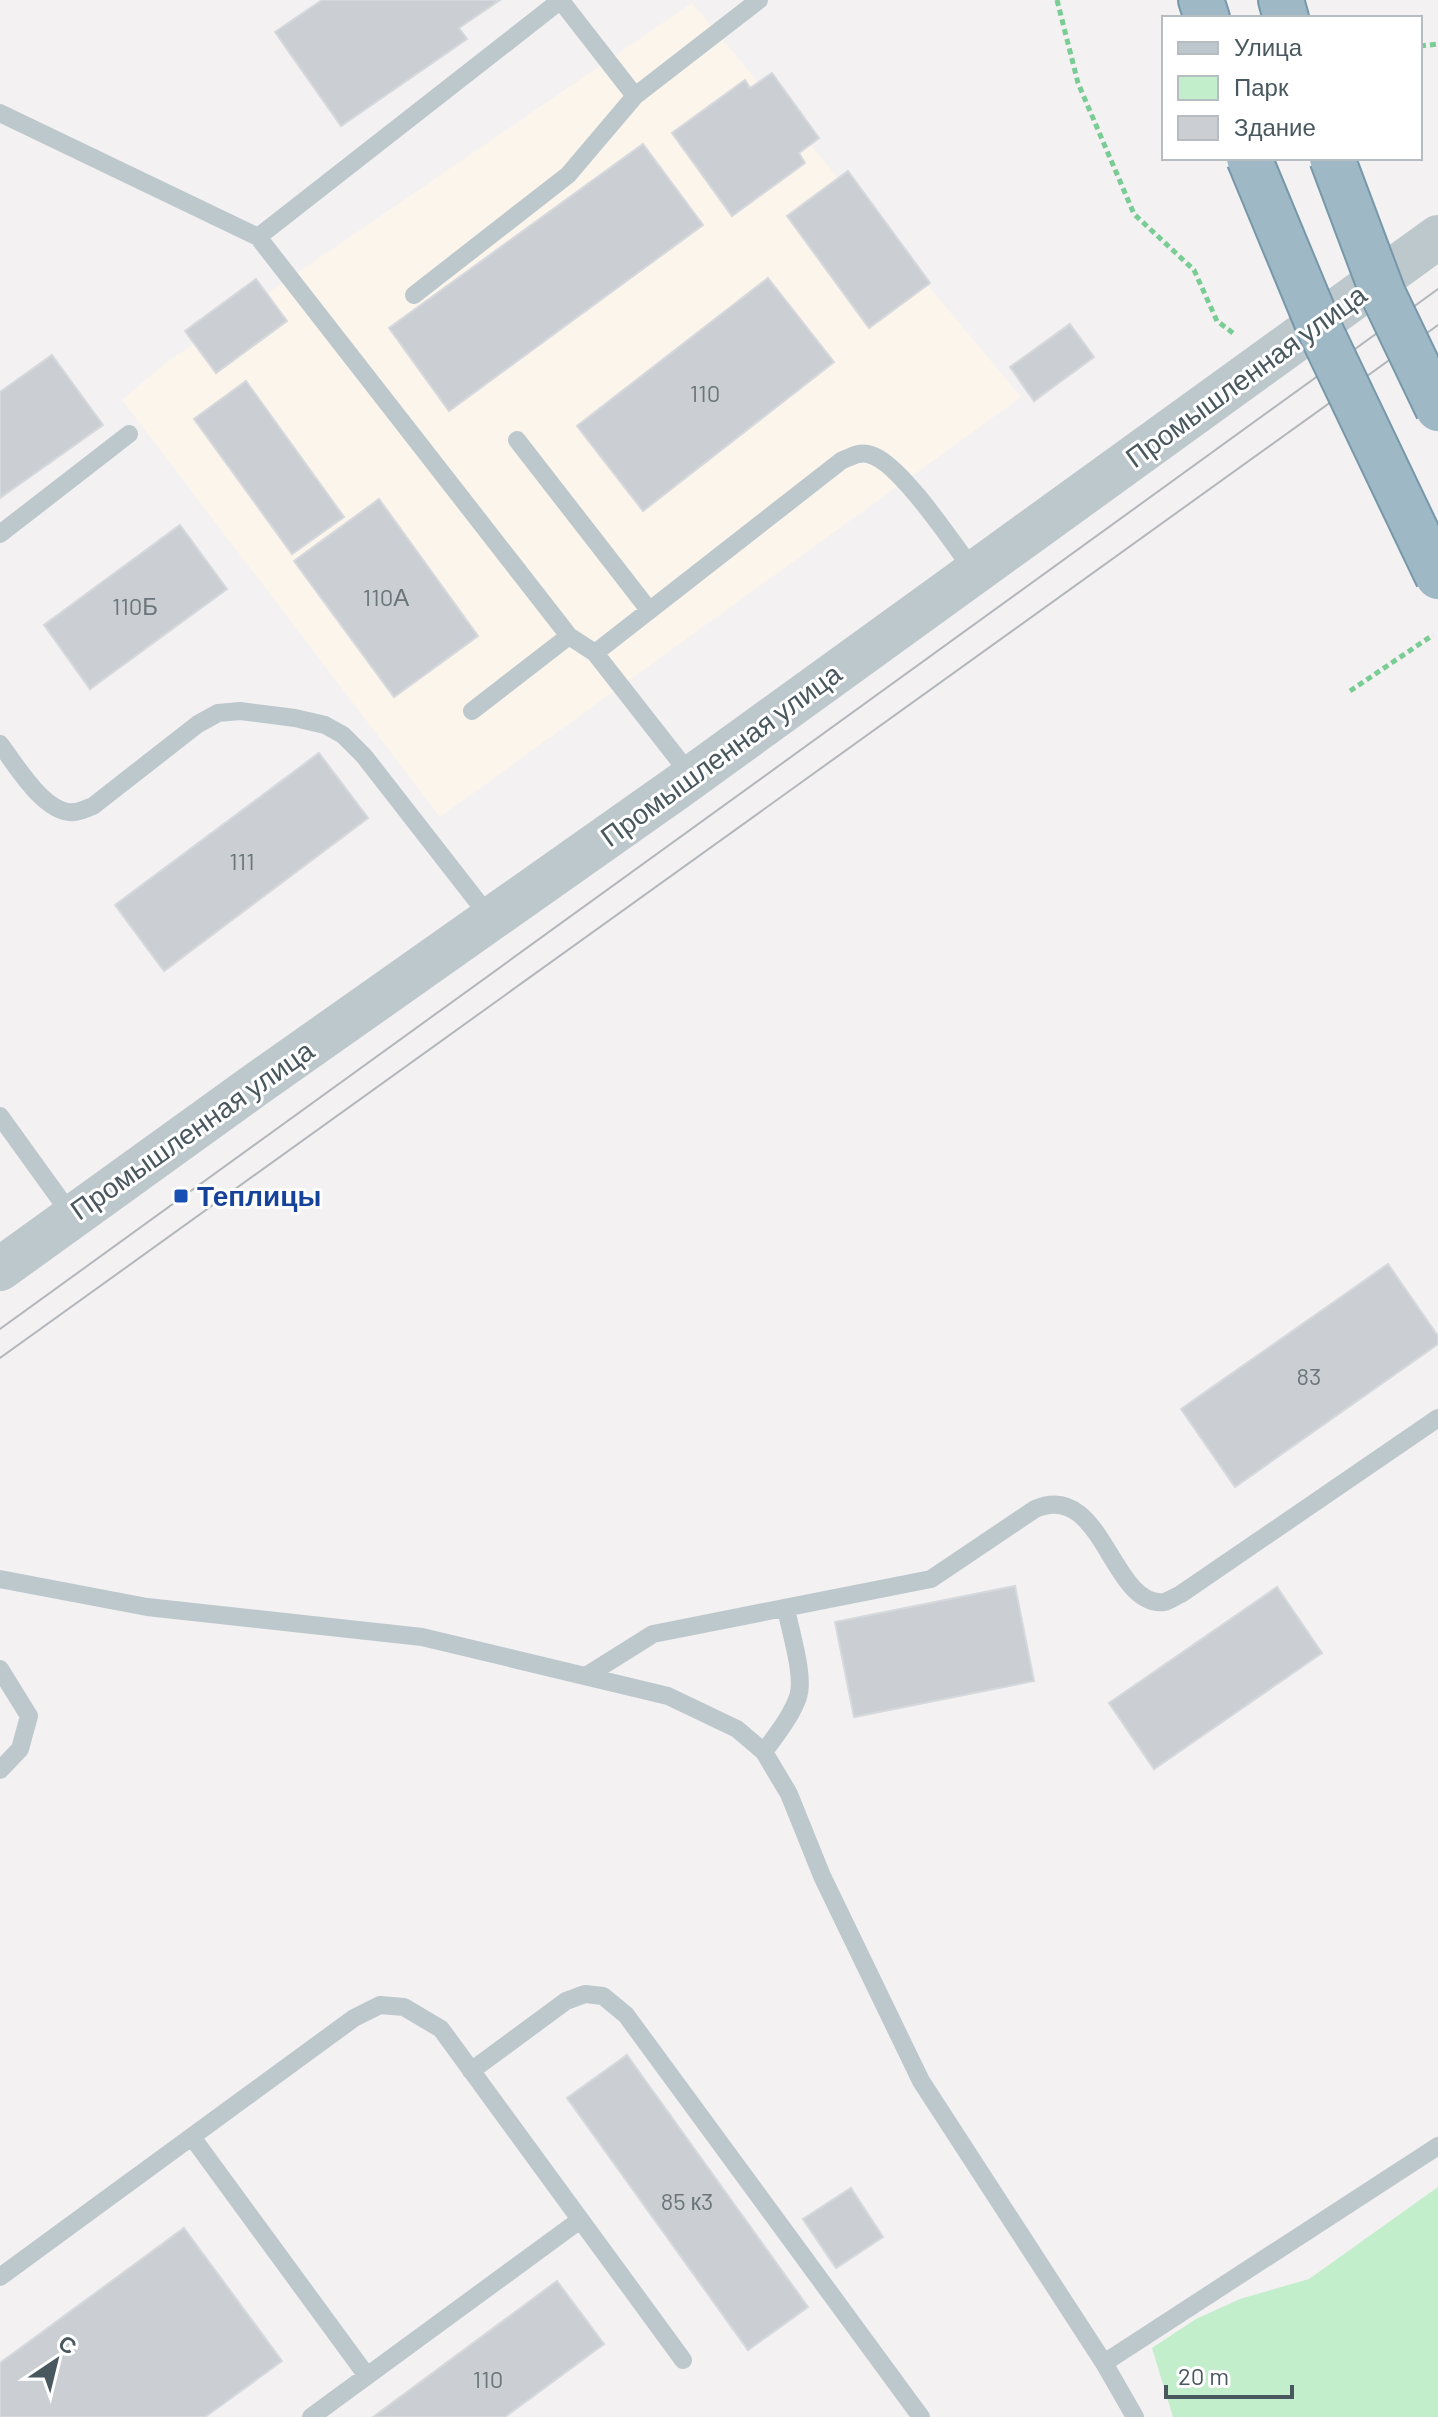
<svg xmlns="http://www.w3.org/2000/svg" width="1438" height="2417" font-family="Barlow,sans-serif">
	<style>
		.commercial { fill: #fcf5ec }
		.green { fill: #c2eecb }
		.building { fill: #cbcfd3; stroke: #d5d8dc; stroke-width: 2 }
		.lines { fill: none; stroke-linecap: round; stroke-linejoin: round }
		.trunk-casing { stroke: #7698a9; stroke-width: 48 }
		.path { stroke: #7acc95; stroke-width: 5; stroke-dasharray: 6 4; stroke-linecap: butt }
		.service { stroke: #bdc8cd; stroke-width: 18 }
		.tertiary { stroke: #bdc8cd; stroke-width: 44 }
		.trunk { stroke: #9eb8c6; stroke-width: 44 }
		.tram { stroke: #b3b7bb; stroke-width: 2 }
		.trunk-bridge-casing { stroke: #7698a9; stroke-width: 48; stroke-linecap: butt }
		.trunk-bridge { stroke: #9eb8c6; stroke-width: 44 }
		.transit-dot { fill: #1a4fb4; stroke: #fff; stroke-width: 3 }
		.labels { text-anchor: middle; stroke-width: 6; stroke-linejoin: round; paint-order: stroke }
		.number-label { font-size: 24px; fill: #6a767b }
		.street-label { font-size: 28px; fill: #49585e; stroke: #fff }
		.transit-label { font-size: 28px; font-weight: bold; fill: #164399; stroke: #fff; text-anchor: start }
	</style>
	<rect width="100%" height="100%" fill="#f3f1f1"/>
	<path class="commercial" d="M692 3 1021 397 440 817 122 400 167 362Z"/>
	<path class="green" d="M1438 2187V2417H1173L1152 2348 1196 2319 1240 2299 1309 2279Z"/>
	<path class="building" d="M322 0H500L459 28 467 39 341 126 275 32Z
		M772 73 819 138 799 153 805 163 732 216 672 133 745 80 750 88Z
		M643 144 703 225 449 411 389 328Z
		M848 171 930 283 869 328 787 216Z
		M768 278 834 362 643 511 577 426Z
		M256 279 287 321 216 373 185 331Z
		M1070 324 1094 357 1034 401 1010 367Z
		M52 355 103 425 0 498V392Z
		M246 381 344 517 292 554 194 419Z
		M379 499 478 636 394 697 294 561Z
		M180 525 227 589 90 689 44 625Z
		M319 753 368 818 164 971 115 905Z
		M1388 1264 1438 1336V1344L1235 1487 1181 1409Z
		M1015 1586 1034 1681 854 1717 835 1622Z
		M1277 1587 1322 1653 1154 1769 1109 1703Z
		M627 2055 808 2307 748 2350 567 2098Z
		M851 2188 883 2237 836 2268 803 2219Z
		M184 2228 282 2361 205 2417H0V2363Z
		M557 2281 604 2344 505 2417H373Z"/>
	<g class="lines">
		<g class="trunk-casing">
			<path id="trunk" d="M1201 0 1207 18
				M1281 0 1286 18"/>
		</g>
		<path class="path" d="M1057 0 1078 83 1134 214 1194 270 1217 321 1233 333
			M1420 46 1438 44
			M1350 691 1433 635"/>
		<path class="service" d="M561 0 258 237 569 636 595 653 692 777
			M561 1 635 96 759 0
			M0 113 258 237
			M414 295 568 175 635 96
			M517 440 649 610
			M0 534 129 434
			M595 653 841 461C852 456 860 451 871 455 900 463 955 546 975 573
			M472 711 569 636
			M0 744C16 765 45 815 74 812 80 812 87 808 93 806L198 724 218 713 240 711 295 718 325 725 343 735 364 756 491 919
			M0 1116 72 1216
			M0 1579 147 1607 422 1637 668 1696 737 1729 764 1752 789 1794 822 1876 921 2081 1104 2363 1438 2146
			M0 1669 29 1716 20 1749 0 1770
			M586 1676 653 1634 931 1579 1035 1509C1103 1479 1111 1608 1164 1602 1169 1601 1176 1596 1181 1594L1438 1418
			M764 1752C776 1735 791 1717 798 1697 805 1676 790 1631 786 1608
			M471 2071 566 2001 585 1994 603 1996 626 2015 921 2417
			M192 2137 367 2376
			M0 2277 354 2018 380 2005 404 2007 441 2029 683 2360
			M1104 2363 1135 2417
			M311 2417 580 2220"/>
		<path class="tertiary" d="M0 1269 251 1088 678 787 1438 237"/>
		<use href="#trunk" class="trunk"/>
		<path class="tram" d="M0 1329 1438 289
			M0 1358 1438 325"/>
		<g class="trunk-bridge-casing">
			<path id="trunk-bridge" d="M1249 158 1322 334 1438 577
				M1332 158 1383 294 1438 409"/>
		</g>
		<use href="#trunk-bridge" class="trunk-bridge"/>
	</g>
	<rect class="transit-dot" x="173" y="1188" width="16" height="16" rx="4"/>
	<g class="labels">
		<g class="number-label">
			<text x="705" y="402">110</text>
			<text x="386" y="606">110А</text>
			<text x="135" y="615">110Б</text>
			<text x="242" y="870">111</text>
			<text x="1309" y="1385">83</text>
			<text x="687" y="2210">85 к3</text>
			<text x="488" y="2388">110</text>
		</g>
		<g class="street-label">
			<text transform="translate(1246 376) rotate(-36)" y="10">Промышленная улица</text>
			<text transform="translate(721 755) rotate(-36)" y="10">Промышленная улица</text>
			<text transform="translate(192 1130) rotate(-35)" y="10">Промышленная улица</text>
		</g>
		<g class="transit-label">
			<text x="197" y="1206">Теплицы</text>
		</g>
	</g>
	<rect x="1162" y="16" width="260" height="144" fill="#ffffff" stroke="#b6bcbf" stroke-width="2"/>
	<rect x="1178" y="42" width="40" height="12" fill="#bdc8cd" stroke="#b6bcbf" stroke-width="2"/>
	<text x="1234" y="56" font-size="24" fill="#49585e">Улица</text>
	<rect x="1178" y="76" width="40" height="24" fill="#c2eecb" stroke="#b6bcbf" stroke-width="2"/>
	<text x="1234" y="96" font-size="24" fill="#49585e">Парк</text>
	<rect x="1178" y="116" width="40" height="24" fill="#cbcfd3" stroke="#b6bcbf" stroke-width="2"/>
	<text x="1234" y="136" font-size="24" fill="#49585e">Здание</text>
	<g transform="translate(56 2361) rotate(35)" stroke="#ffffff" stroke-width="6" paint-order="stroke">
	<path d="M0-6L14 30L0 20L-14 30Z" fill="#49585e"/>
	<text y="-12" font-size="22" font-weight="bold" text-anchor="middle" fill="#49585e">С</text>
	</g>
	<path d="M1166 2385v12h126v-12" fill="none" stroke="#49585e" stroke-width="4"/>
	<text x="1178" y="2385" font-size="24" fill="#49585e" stroke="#ffffff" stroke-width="6" paint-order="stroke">20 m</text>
</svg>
